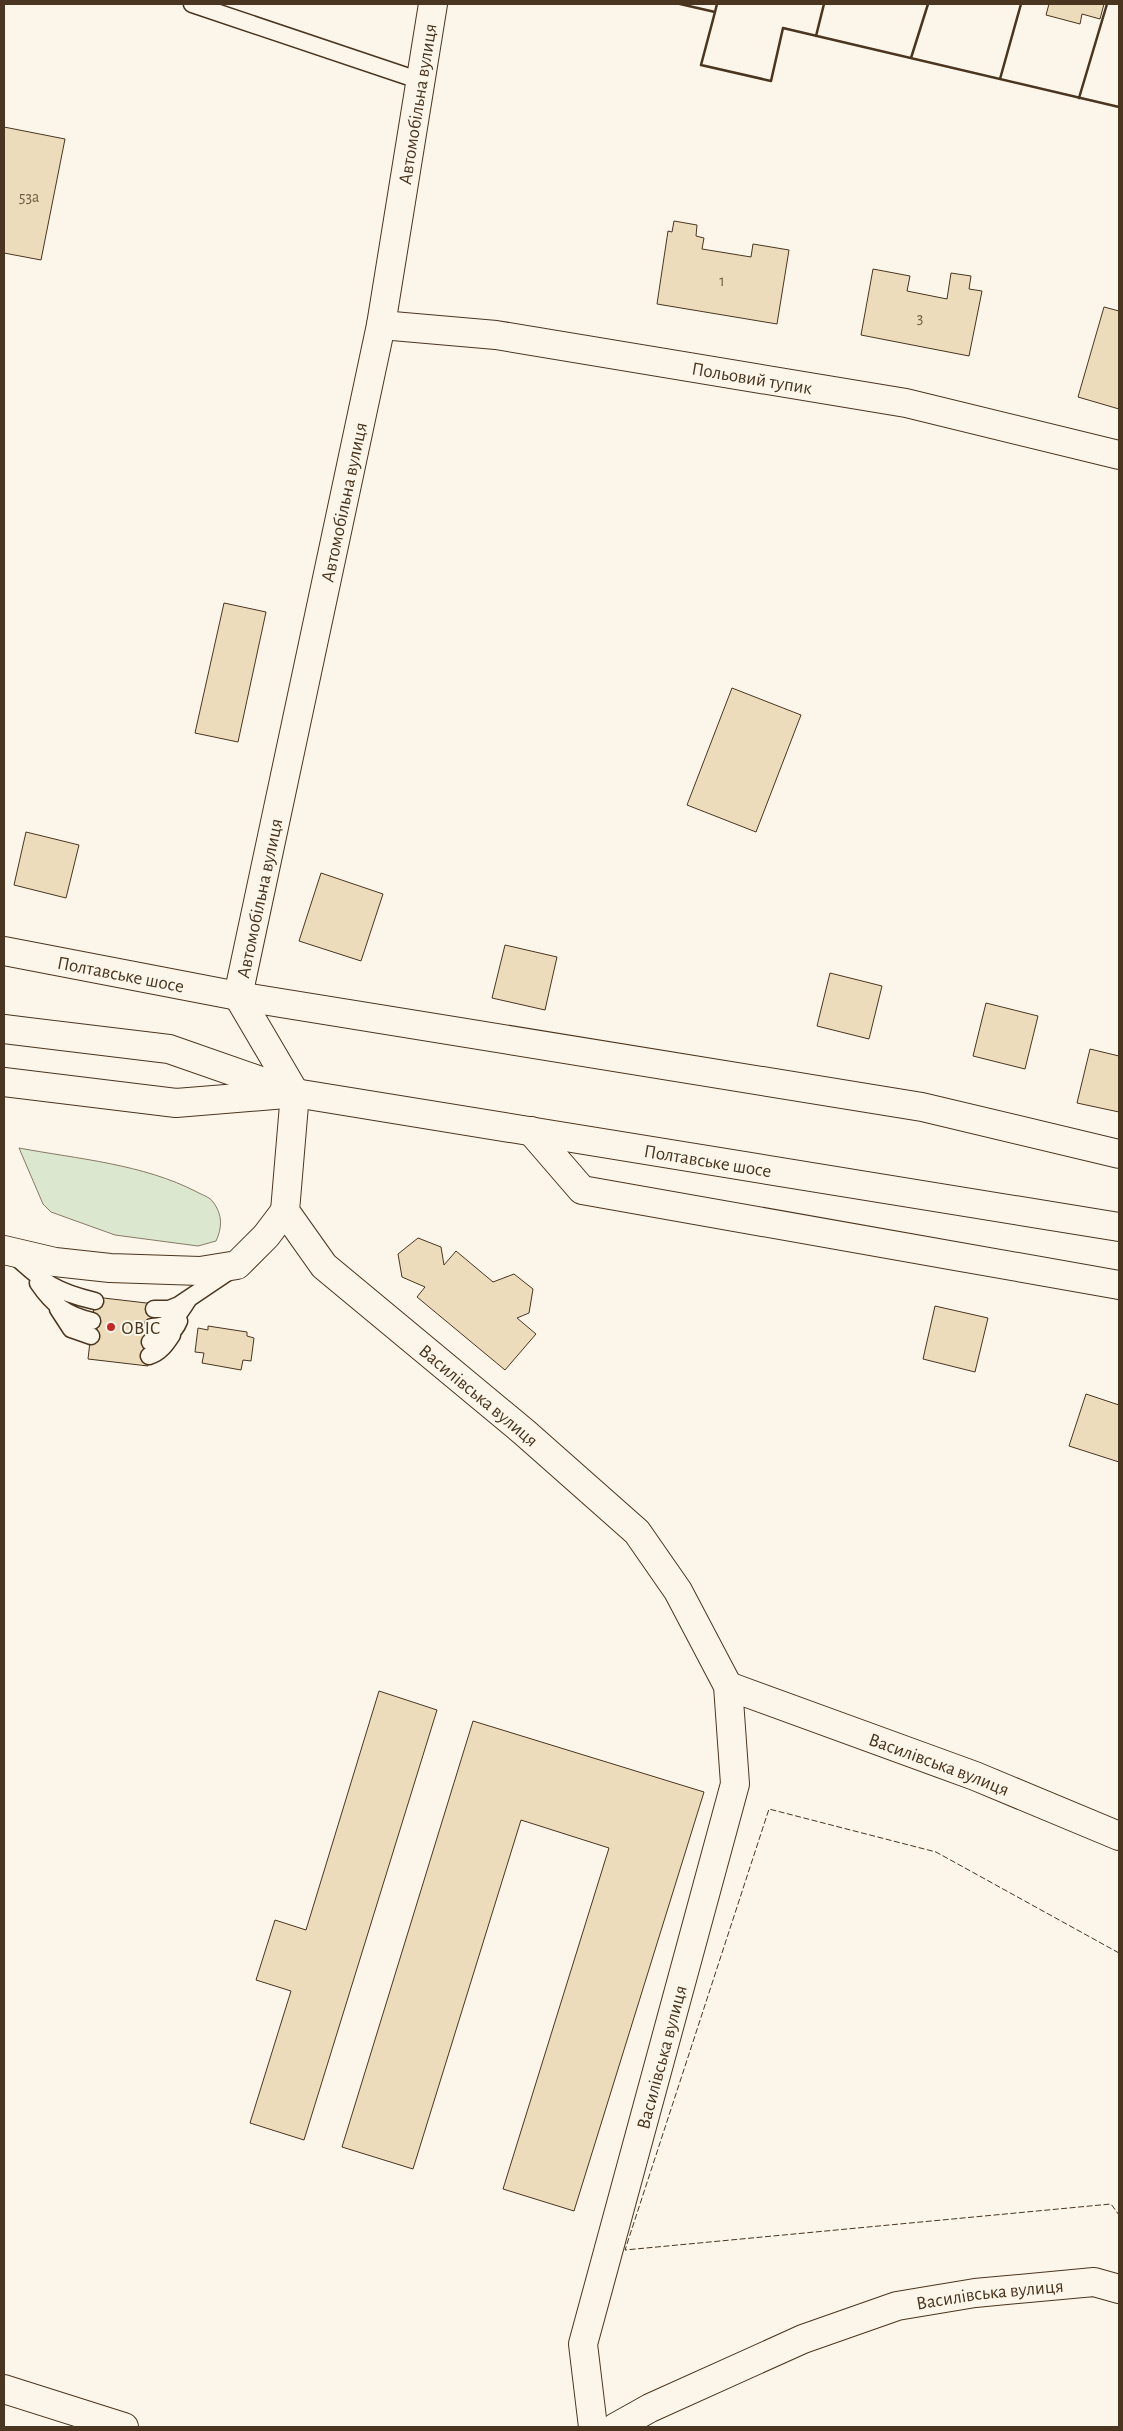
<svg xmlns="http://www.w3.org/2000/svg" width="1123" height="2431" font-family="'Alegreya Sans',sans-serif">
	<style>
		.green { fill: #dce7d0; stroke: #887966 }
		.building { fill: #ecdcbc; stroke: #4a3520 }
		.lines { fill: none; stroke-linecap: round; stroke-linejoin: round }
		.lane-casing { stroke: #4a3520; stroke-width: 19 }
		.street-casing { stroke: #4a3520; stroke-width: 30 }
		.highway-casing { stroke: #4a3520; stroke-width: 30 }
		.lane { stroke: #fbf6e9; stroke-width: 16 }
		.street { stroke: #fbf6e9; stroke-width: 28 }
		.highway { stroke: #fbf6e9; stroke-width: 28 }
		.fence { stroke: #4a3520; stroke-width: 1; stroke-dasharray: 6 2.5; stroke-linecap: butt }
		.wall { stroke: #4a3520; stroke-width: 2.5 }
		.poi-dot { fill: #c62828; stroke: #fbf6e9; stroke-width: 2 }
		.labels { text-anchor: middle; stroke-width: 4; stroke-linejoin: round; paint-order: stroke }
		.number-label { font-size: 16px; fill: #725f47 }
		.street-label { font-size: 19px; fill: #4a3520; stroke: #fbf6e9 }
		.poi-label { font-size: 19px; fill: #4a3520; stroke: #fbf6e9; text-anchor: start }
	</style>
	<rect width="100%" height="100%" fill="#fbf6e9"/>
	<path class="green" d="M19 1148C78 1159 143 1164 197 1192 202 1195 210 1197 213 1202 223 1215 222 1228 216 1241L198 1246 115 1235 51 1212 43 1204Z"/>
	<path class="building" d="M1049 4H1104L1100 19 1082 14 1080 24 1046 15Z
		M4 127 65 139 41 260 4 253Z
		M674 221 697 225 696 236 704 238 702 249 751 257 753 244 789 250 777 324 657 304 668 231 672 232Z
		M873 269 910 276 907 291 947 299 951 273 971 276 969 289 982 291 969 356 861 335Z
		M1104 307 1119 311V409L1078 397Z
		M224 603 266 612 238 742 195 733Z
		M732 688 801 715 756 832 687 805Z
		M26 832 79 845 66 898 14 885Z
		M321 873 383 894 361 961 299 941Z
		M505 945 557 957 545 1010 492 998Z
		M830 973 882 986 869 1039 817 1026Z
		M986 1003 1038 1016 1025 1069 973 1056Z
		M1090 1049 1119 1056V1112L1077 1103Z
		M418 1238 441 1247 444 1265 456 1251 493 1282 514 1274 533 1289 529 1313 517 1318 536 1334 505 1370 417 1297 425 1287 402 1277 398 1254Z
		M95 1297 155 1304 148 1366 88 1359Z
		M935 1306 988 1318 975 1372 923 1359Z
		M208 1326 247 1332V1336L254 1338 251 1361 243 1360 241 1370 202 1363 204 1353 195 1352 198 1328 208 1330Z
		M1086 1394 1119 1405V1462L1069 1446Z
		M379 1691 437 1710 304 2140 250 2123 291 1991 256 1980 275 1920 306 1930Z
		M473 1721 704 1792 574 2211 503 2189 609 1848 521 1820 413 2169 342 2147Z"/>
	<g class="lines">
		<g class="lane-casing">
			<path id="lane" d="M192 4 421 81
				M15 1256C44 1283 56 1292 95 1301
				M38 1283C53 1305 66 1315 92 1321
				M58 1309 71 1329 91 1336
				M154 1309H169L179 1305 228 1272
				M152 1327C174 1325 176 1318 188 1300
				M150 1342C164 1338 174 1334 179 1321
				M149 1356C160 1353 166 1344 172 1335"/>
		</g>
		<g class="street-casing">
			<g id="street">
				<path id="s1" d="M381 325 496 335 906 403 1119 455"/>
				<path id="s2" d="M4 951 238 996 922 1107 1119 1154"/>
				<path id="s3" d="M238 996 295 1093 285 1211 324 1266 524 1432 637 1532 678 1591 728 1686 735 1784 583 2344 593 2427"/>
				<path id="s4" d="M238 996 381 325 433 4"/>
				<path d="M531 1131 582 1190 1119 1285"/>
				<path d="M4 1250 55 1262 110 1268 200 1271 237 1265 266 1236 285 1211"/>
				<path id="s5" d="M728 1686 975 1776 1119 1836"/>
				<path d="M4 2389 124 2427"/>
				<path id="s6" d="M616 2427 650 2408 803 2339 897 2306 975 2293 1094 2282 1119 2289"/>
			</g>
		</g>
		<g class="highway-casing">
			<g id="highway">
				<path id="s7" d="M4 1029 169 1049 295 1093 1119 1227"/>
				<path d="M4 1082 176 1103 286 1094"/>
			</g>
		</g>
		<use href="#lane" class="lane"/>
		<use href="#street" class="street"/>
		<use href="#highway" class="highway"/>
		<path class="fence" d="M1119 1953 936 1852 769 1809 625 2250 1111 2204 1119 2215"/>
		<path class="wall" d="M680 4 715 12 701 65 771 81 783 28 1119 107
			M715 12 717 4
			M816 36 824 4
			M911 58 928 4
			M1000 79 1021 4
			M1079 98 1107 4"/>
	</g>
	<circle class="poi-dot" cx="111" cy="1327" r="5"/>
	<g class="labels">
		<g class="number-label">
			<text x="29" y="202">53а</text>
			<text x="722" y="286">1</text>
			<text x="920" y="323">3</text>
		</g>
		<g class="street-label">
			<text dy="7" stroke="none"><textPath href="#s4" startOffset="910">Автомобільна вулиця</textPath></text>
			<text dy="7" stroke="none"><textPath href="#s1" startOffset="375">Польовий тупик</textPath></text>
			<text dy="7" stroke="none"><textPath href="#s4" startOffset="505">Автомобільна вулиця</textPath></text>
			<text dy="7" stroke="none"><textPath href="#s4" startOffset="100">Автомобільна вулиця</textPath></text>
			<text dy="7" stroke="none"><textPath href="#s2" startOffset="119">Полтавське шосе</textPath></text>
			<text dy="7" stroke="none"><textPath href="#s7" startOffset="718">Полтавське шосе</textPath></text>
			<text dy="7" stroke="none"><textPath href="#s3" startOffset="500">Василівська вулиця</textPath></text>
			<text dy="7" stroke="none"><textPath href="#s5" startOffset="225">Василівська вулиця</textPath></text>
			<text transform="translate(661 2057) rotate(-75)" y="7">Василівська вулиця</text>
			<text dy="7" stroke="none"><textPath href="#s6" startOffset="400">Василівська вулиця</textPath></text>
		</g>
		<g class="poi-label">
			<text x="121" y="1334">ОВІС</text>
		</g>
	</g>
	<rect width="1123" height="2431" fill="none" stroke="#4a3520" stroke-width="10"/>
</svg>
